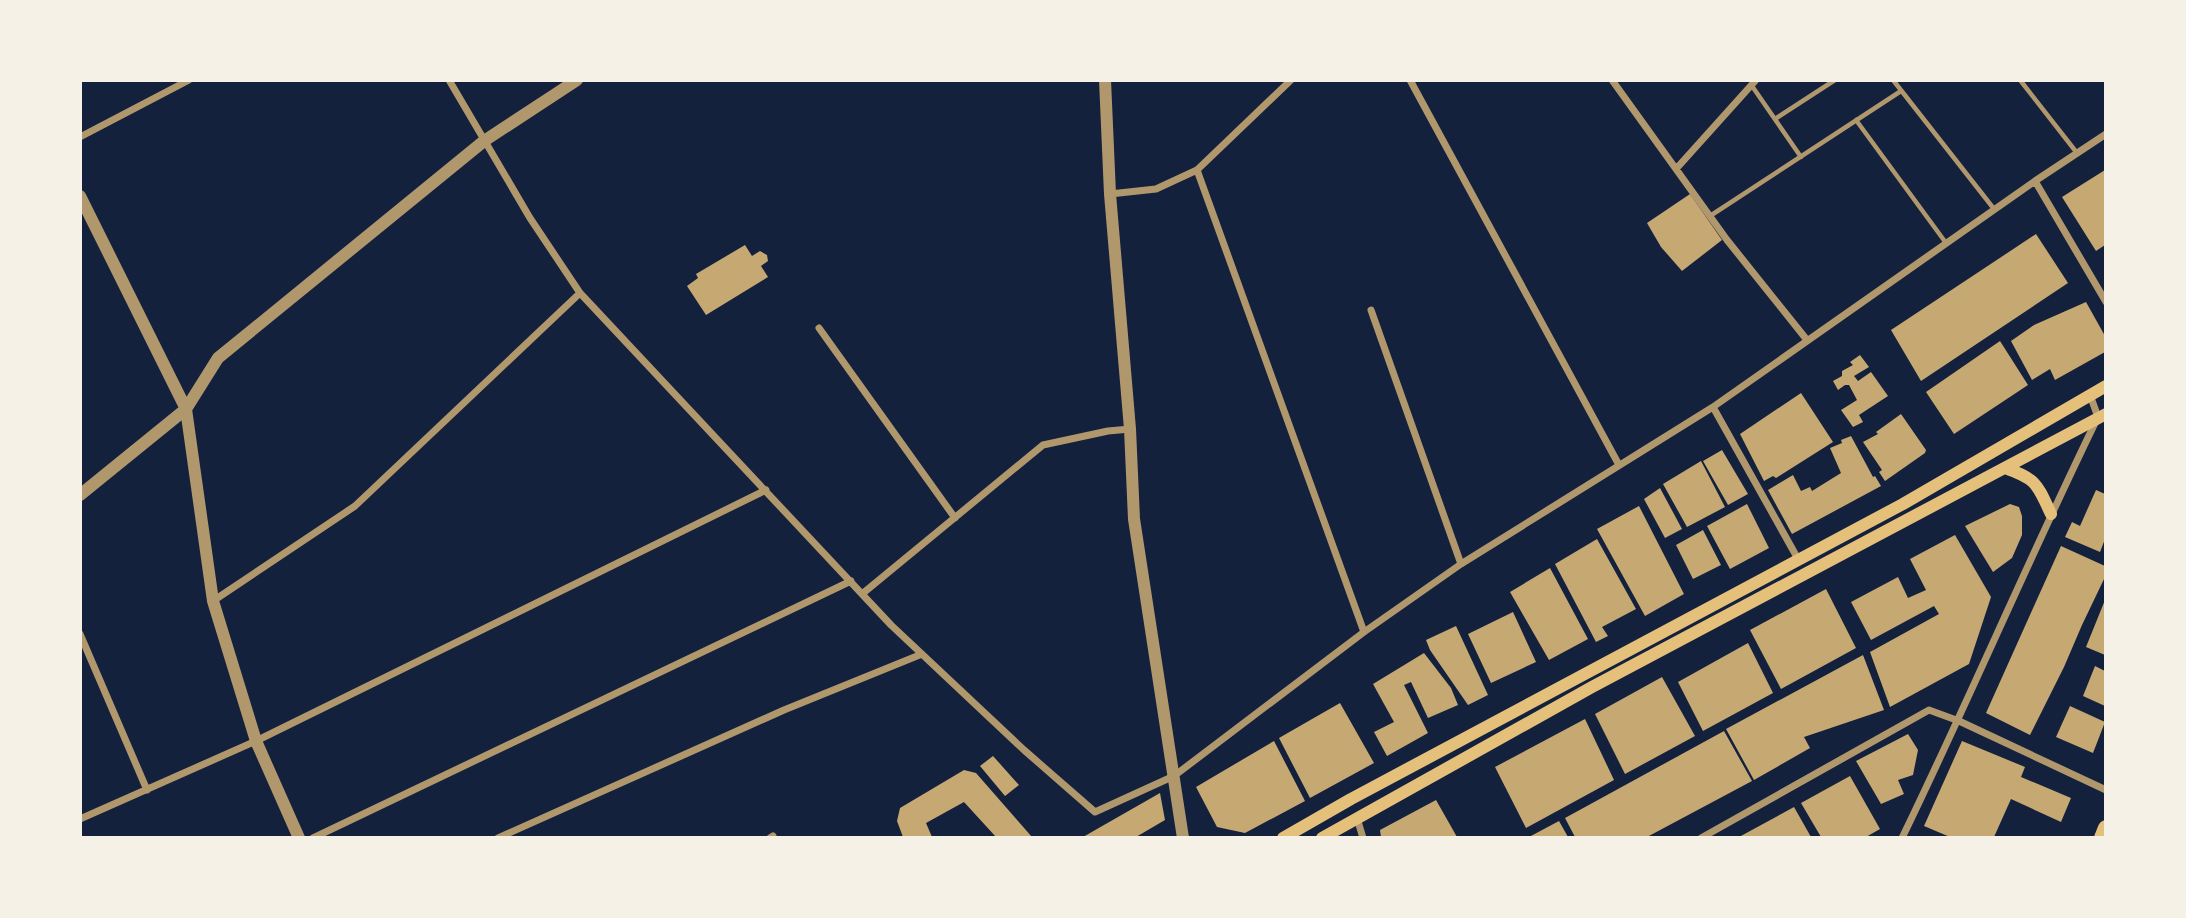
<svg xmlns="http://www.w3.org/2000/svg" width="2186" height="918" font-family="Mulish,sans-serif">
	<style>
		.building { fill: #c6a872 }
		.lines { fill: none; stroke-linecap: round; stroke-linejoin: round }
		.service { stroke: #b1986c; stroke-width: 4.5 }
		.minor { stroke: #b1986c; stroke-width: 7 }
		.tertiary { stroke: #b1986c; stroke-width: 12 }
		.secondary { stroke: #e5c07b; stroke-width: 12 }
		.trunk { stroke: #e5c07b; stroke-width: 16 }
	</style>
	<rect width="100%" height="100%" fill="#14213d"/>
	<path class="building" d="M2105 170V245L2096 251 2062 197Z
		M1690 194 1722 240 1682 271 1661 247 1647 223Z
		M2036 234 2068 283 1921 381 1891 330Z
		M745 245 752 256 760 251 767 255 768 261 761 266 768 277 706 315 687 286 698 278 696 274Z
		M2086 302 2105 336V352L2055 380 2050 369 2032 380 2011 341 2034 325Z
		M2000 341 2028 385 1954 434 1926 392Z
		M1860 355 1869 367 1854 376 1858 381 1871 372 1888 396 1859 415 1863 422 1853 427 1841 410 1857 400 1849 385H1845L1838 390 1833 381 1842 376V371L1853 365 1850 362Z
		M1801 393 1833 442 1776 478 1773 476 1764 481 1740 434Z
		M1901 414 1926 450 1925 453 1885 481 1879 472 1882 470 1863 442 1878 434 1876 432Z
		M1851 436 1873 477 1875 476 1881 486 1792 534 1768 490 1793 475 1801 491 1810 487 1812 491 1841 473 1830 448 1842 443 1841 440Z
		M1722 450 1748 494 1728 505 1703 461Z
		M1701 461 1725 507 1687 527 1663 484Z
		M1660 488 1682 529 1665 538 1644 499Z
		M2096 490 2105 494V539L2100 552 2065 537 2072 522 2080 526Z
		M1747 504 1769 548 1730 569 1707 526Z
		M2010 504 2019 507 2022 516V535L2012 558 1993 572 1965 526Z
		M1639 506 1684 594 1645 616 1597 529Z
		M1703 530 1721 565 1693 579 1676 545Z
		M1955 535 1991 597 1969 664 1890 707 1870 652 1939 614 1934 606 1871 640 1851 602 1898 577 1908 598 1926 590 1910 559Z
		M1597 539 1636 609 1602 627 1608 636 1596 642 1555 564Z
		M2061 546 2105 566V577L2082 625 2064 667 2030 735 1986 713Z
		M1550 568 1588 639 1549 660 1510 592Z
		M1826 589 1856 648 1781 689 1750 630Z
		M2105 600V655L2086 647Z
		M1513 612 1536 662 1491 683 1468 634Z
		M1456 626 1488 695 1468 705 1430 650 1426 640Z
		M1748 643 1773 693 1703 731 1678 682Z
		M1424 653 1451 688 1458 705 1428 718 1411 682 1404 685 1428 733 1387 756 1374 732 1394 722 1373 684Z
		M1863 655 1884 710 1804 737 1810 748 1754 780 1726 729Z
		M2095 666 2105 671V706L2083 696Z
		M1662 677 1695 736 1625 774 1595 714Z
		M1340 703 1374 763 1310 798 1279 738Z
		M2070 706 2105 722 2093 753 2056 737Z
		M1585 719 1614 780 1526 828 1495 767Z
		M1724 731 1752 781 1647 837H1575L1565 818Z
		M1908 734 1918 750 1913 775 1898 780 1904 794 1881 804 1856 761Z
		M1274 741 1305 801 1245 833 1217 827 1196 787Z
		M1962 741 2025 767 2021 777 2071 798 2061 822 2011 799 1994 837H1950L1924 826Z
		M993 756 1019 785 1005 796 980 766Z
		M964 770 976 773 1032 837H996L964 802 926 823 932 837H903L897 821 900 808Z
		M1850 776 1880 829 1866 837H1821L1801 803Z
		M1160 793 1165 820 1136 837H1083Z
		M1436 800 1457 837H1381L1380 830Z
		M1794 807 1811 837H1739Z
		M1559 821 1568 837H1529Z"/>
	<g class="lines">
		<path class="service" d="M1893 80 1994 209
			M2020 80 2077 153
			M1752 86 1801 157
			M1775 119 1835 80
			M1856 120 1946 243
			M1710 216 1901 91"/>
		<path class="minor" d="M449 80 530 218 580 293 891 625 1024 750 1095 812 1174 776 1364 632 1461 564 1713 407 2035 181 2106 134
			M1410 80 1619 465
			M1612 80 1727 240 1807 340
			M80 137 189 80
			M1676 169 1756 80
			M1197 170 1364 632
			M2035 181 2106 302
			M1110 194 1156 189 1197 170 1291 80
			M1371 310 1461 564
			M819 328 955 518
			M1713 407 1798 559
			M862 594 1043 445 1108 431 1130 429
			M213 601 355 506 580 293
			M80 634 147 790
			M1357 818 1363 838
			M80 819 256 741 766 490
			M313 838 851 581
			M498 838 784 710 922 654
			M770 838 773 836
			M1701 838 1929 710 1959 721 2106 790
			M1902 838C1970 698 2030 556 2098 417L2090 395"/>
		<path class="tertiary" d="M1105 80 1110 194 1130 429 1134 519 1183 838
			M80 196 186 409 213 601 256 741 299 838
			M80 495 186 409 218 358 484 141 577 80"/>
		<path class="secondary" d="M2005 468C2037 479 2037 484 2051 514
			M1283 838 1351 799 1903 504 2106 386
			M1322 838 1592 687 2106 414"/>
		<path class="trunk" d="M2102 838 2106 828"/>
	</g>
	<rect width="2186" height="918" fill="none" stroke="#f6f1e7" stroke-width="164"/>
</svg>
